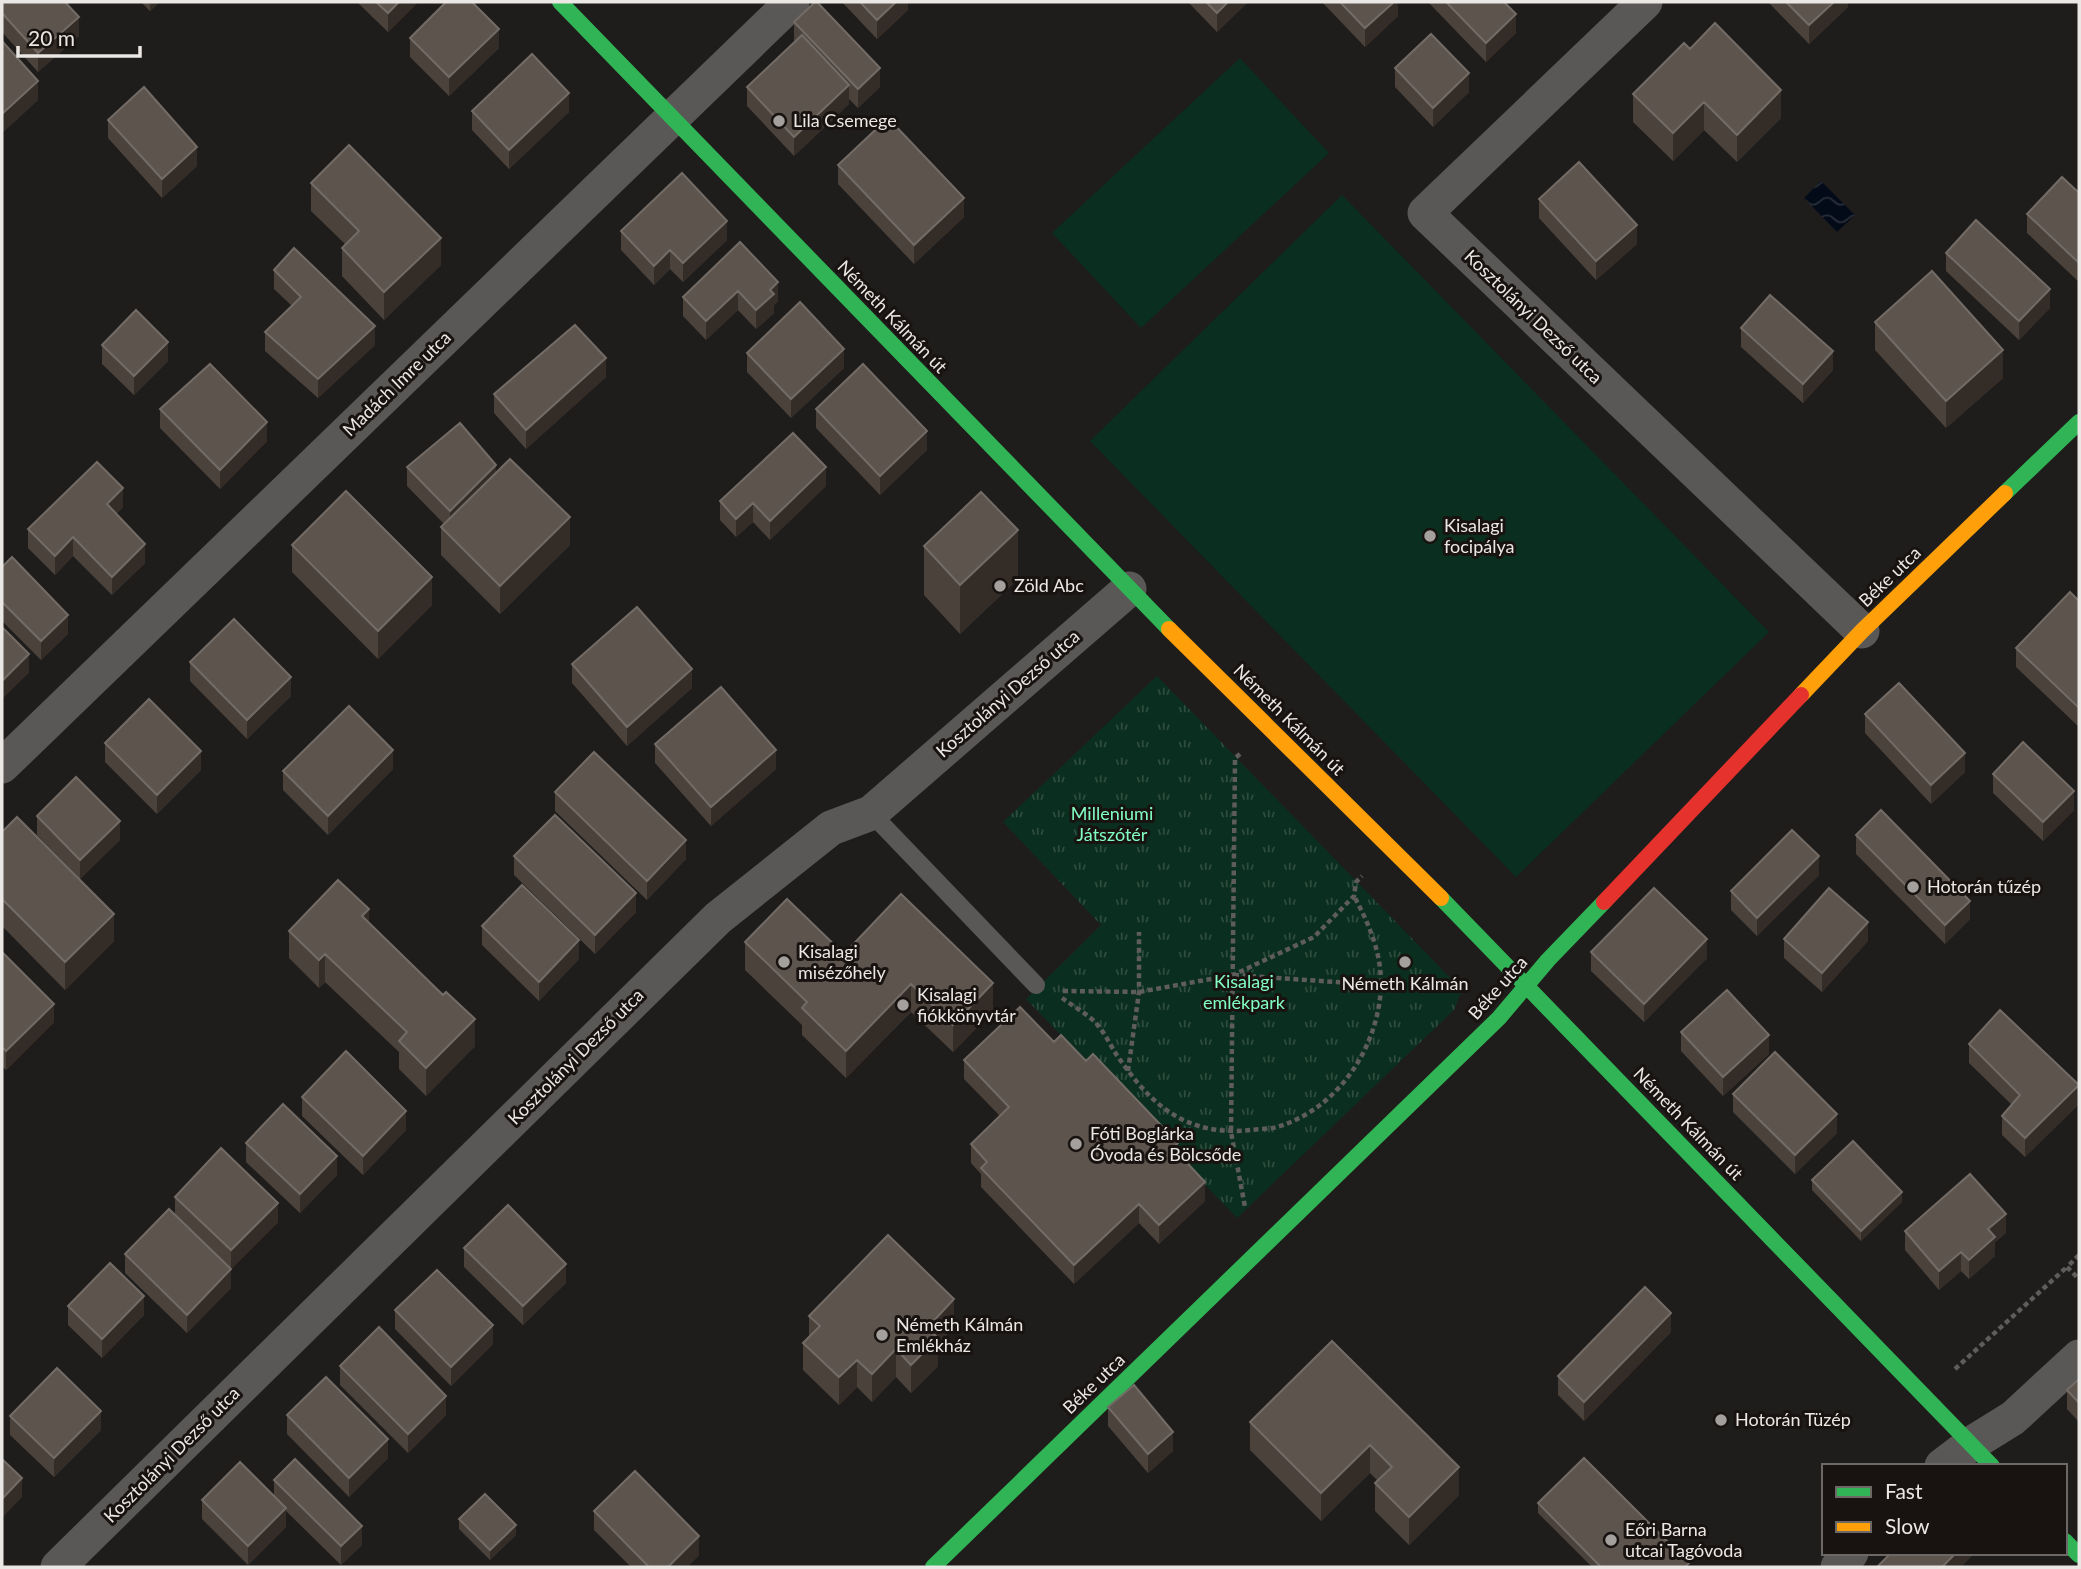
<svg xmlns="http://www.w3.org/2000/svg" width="2081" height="1569" font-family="Lato,sans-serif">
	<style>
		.park { fill: url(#park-tufts) }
		.garden { fill: #0a2e1f }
		.water { fill: url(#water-waves) }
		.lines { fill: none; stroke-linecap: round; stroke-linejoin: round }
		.path { stroke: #5f5d5b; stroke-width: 4.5; stroke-dasharray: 5 3.5; stroke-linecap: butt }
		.lane { stroke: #5a5856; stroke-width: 18 }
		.street { stroke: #5a5856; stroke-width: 35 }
		.fast { stroke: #30b455; stroke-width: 16 }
		.slow { stroke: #ff9f0a; stroke-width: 16 }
		.jam { stroke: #e5322d; stroke-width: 16 }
		.wall { fill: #4c423c }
		.shaded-wall { fill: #332c27 }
		.building { fill: #5d544e; stroke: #736b65; stroke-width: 2 }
		.poi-dot { fill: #a3a09e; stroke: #181310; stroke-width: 2.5 }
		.labels { text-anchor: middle; stroke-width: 6; stroke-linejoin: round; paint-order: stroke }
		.poi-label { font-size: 18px; fill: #eae7e4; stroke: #181310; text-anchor: start }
		.street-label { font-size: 18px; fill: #eae7e4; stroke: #181310 }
		.park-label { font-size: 18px; fill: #82fdc3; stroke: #181310 }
	</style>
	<defs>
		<pattern id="park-tufts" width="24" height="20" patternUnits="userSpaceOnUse" patternTransform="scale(1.75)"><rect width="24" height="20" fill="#0a2e1f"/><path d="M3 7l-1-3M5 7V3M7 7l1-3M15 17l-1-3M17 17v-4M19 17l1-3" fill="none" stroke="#2e4c3f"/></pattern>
		<pattern id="water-waves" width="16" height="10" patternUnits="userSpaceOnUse" patternTransform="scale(1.75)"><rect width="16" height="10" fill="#030b18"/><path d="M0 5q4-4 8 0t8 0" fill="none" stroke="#282f39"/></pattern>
	</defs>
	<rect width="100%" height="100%" fill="#1f1d1b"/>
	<path class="park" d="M1157 676 1462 990 1454 1010 1237 1218 1026 999 1101 925 1003 822Z"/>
	<path class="garden" d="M1240 58 1329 153 1141 328 1052 233Z
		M1342 195 1769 632 1516 877 1090 441Z"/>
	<path class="water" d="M1821 181 1855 215 1837 232 1804 198Z"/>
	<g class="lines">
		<path class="path" d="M1240 754 1235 758 1231 1132 1245 1207
			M1234 975 1394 986
			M1063 991 1139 992 1233 975 1314 937 1354 896 1356 882 1362 876
			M1062 998C1073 1006 1087 1014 1096 1023 1104 1032 1110 1044 1116 1054 1136 1083 1159 1112 1193 1124 1211 1131 1232 1132 1251 1130 1259 1129 1269 1129 1277 1127 1338 1109 1378 1048 1381 987 1382 954 1369 924 1354 896
			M1128 1071 1139 992V932
			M2079 1255 2067 1267 2079 1279
			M1955 1369 2067 1267"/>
		<path class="lane" d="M871 813 1036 985"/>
		<path class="street" d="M1645 2 1425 213 1862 631
			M2 766 792 2
			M1942 1466 1971 1444 2013 1418 2079 1357
			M58 1567 718 918 831 828 871 813 1129 589
			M1838 1567 1851 1553"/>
		<path class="fast" d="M560 2 1169 629
			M2005 493 2079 422
			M1441 898 1992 1466
			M2065 1541 2079 1555
			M933 1567 1499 1018 1548 960 1604 902"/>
		<path class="slow" d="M1169 629 1441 898
			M1801 695 1862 631 2005 493"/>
		<path class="jam" d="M1604 902 1801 695"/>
	</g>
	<path class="wall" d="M2 2 79 36 38 72 2 32Z
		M141 2H159L150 11Z
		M357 2H418L388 32Z
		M842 2H908V10L877 39Z
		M1188 2H1248L1217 32Z
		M1322 2H1398V16L1365 47Z
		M1428 2H1504L1516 33 1486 62Z
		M1768 2H1848V7L1809 44Z
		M794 22 880 87 858 108 849 99V104L794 156 747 106V87L795 42 794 41Z
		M410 38 499 48 449 96 410 57Z
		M2 41 38 100 3 132 2 130Z
		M1690 49 1781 118 1737 162 1704 130 1673 161 1633 122V94Z
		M1395 68 1469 92 1433 127 1395 87Z
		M472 111 569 112 509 169 472 130Z
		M108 120 197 166 162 198 108 138Z
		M838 165 964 217 914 264 838 184Z
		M311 183 441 265 384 320 342 276V248L345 244 311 211Z
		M2079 193V282L2027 233V214Z
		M1539 199 1637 244 1596 280 1539 218Z
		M621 231 727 240 683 282 670 269 654 285 621 250Z
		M1946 253 2050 308 2019 340 1946 271Z
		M274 270 375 345 318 398 265 351V332L292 306 274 289Z
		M778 282V301L774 305V313L756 329 738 310 706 340 683 316V297Z
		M1875 322 2003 378 1946 428 1875 350Z
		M1741 328 1833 370 1803 403 1741 347Z
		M102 345 168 361 134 395 102 364Z
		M747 353 844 368 791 418 747 372Z
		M606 377 526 449 494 413V394Z
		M160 409 267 441 220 489 160 428Z
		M816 409 927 450 880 495 816 428Z
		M407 467 496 473 570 545 500 614 441 555V527L444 524 407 486Z
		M826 486 770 540 753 522 736 537 720 520V501Z
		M123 507 116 514 145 563 112 595 73 556 55 575 28 548V529Z
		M292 545 432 605 378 659 292 572Z
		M924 546 1018 579 960 634 924 595Z
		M2 567 68 634 41 660 2 621Z
		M2079 601V727L2016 667V648Z
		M190 662 291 696 247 739 190 681Z
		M572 664 692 688 627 746 572 683Z
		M1865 714 1965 772 1931 804 1865 733Z
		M105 743 201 770 157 814 105 762Z
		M655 744 776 769 711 826 655 763Z
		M393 769 328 835 283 790V771Z
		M1993 774 2074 810 2043 841 1993 793Z
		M555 792 686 859 647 900 555 811Z
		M37 816 120 840 80 879 37 835Z
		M2 832 114 941 65 990 2 926Z
		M1856 835 1970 919 1945 944 1856 854Z
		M514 856 636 912 595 954 514 875Z
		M1819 875 1757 936 1731 910V891Z
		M369 923 475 1046 426 1096 399 1069V1052L325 982 319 988 289 958V931Z
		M482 926 579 959 539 1001 482 945Z
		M1784 939 1868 941 1822 992 1784 958Z
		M745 942 844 954 993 1011 953 1052 911 1012 846 1078 802 1035V1025L745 970Z
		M2 952 54 1022 6 1070 2 1066Z
		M1591 952 1707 958 1644 1022 1591 971Z
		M1681 1032 1769 1054 1723 1096 1681 1051Z
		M1054 1042 1178 1154 1205 1201 1159 1244 1139 1223 1074 1284 981 1187V1174L971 1163V1144L1000 1116 964 1079V1060Z
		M1969 1044 2079 1085V1104L2025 1157 2002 1135V1116L2012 1105 1969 1063Z
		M1733 1094 1837 1133 1795 1174 1733 1112Z
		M302 1097 406 1130 363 1175 302 1116Z
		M246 1143 337 1175 300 1213 246 1162Z
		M1812 1180 1902 1202 1861 1241 1812 1190Z
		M2079 1190V1228L2078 1227V1191Z
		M175 1197 278 1222 231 1269V1288L187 1333 125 1273V1254L175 1215Z
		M1905 1231 2006 1233 1995 1242V1256L1969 1279 1961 1271 1939 1290 1905 1250Z
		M464 1248 566 1283 523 1325 464 1267Z
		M68 1306 144 1315 102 1358 68 1325Z
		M395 1310 493 1344 451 1386 395 1329Z
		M809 1316 954 1327 938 1344V1366L911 1393 896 1377 872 1402 857 1387 839 1405 803 1370V1343L809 1337Z
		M1671 1332 1584 1421 1558 1395V1376Z
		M1332 1341 1459 1495 1409 1545 1375 1511V1483L1377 1480 1370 1473 1321 1521 1250 1450V1422Z
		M340 1366 446 1415 408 1453 340 1385Z
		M2079 1379V1422L2067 1409V1390Z
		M1108 1407 1173 1451 1148 1473 1108 1426Z
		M287 1415 388 1458 349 1497 287 1434Z
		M10 1416 101 1430 54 1477 10 1435Z
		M274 1480 362 1545 341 1565 286 1511V1527L248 1565 202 1519V1500L274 1496Z
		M1538 1503 1689 1567H1592L1538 1513Z
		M594 1511 699 1555 687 1567H631L594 1530Z
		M459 1519 516 1535 490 1560 459 1529Z"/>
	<path class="shaded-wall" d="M150 2H159L150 11Z
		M399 2H418L388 32V13Z
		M896 2H908V10L877 39V20Z
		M1228 2H1248L1217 32V13Z
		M1394 2H1398V16L1365 47V28Z
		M1834 2H1848V7L1809 44V25Z
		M1516 14V33L1486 62V43Z
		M79 17V36L38 72V53Z
		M499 29V48L449 96V77Z
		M880 68V87L858 108V89Z
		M1469 73V92L1433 127V108Z
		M38 81V100L3 132V113Z
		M849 85V104L794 156V137Z
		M1781 90V118L1737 162V135Z
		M569 93V112L509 169V150Z
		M1704 102V130L1673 161V133Z
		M197 147V166L162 198V179Z
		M964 198V217L914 264V245Z
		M727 221V240L683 282V263Z
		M1637 225V244L1596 280V261Z
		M441 238V265L384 320V292Z
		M670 250V269L654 285V266Z
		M778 282V301L774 305V313L756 329V310L770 290Z
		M2050 289V308L2019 340V321Z
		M738 291V310L706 340V321Z
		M375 326V345L318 398V379Z
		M168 342V361L134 395V376Z
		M844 349V368L791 418V399Z
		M2003 350V378L1946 428V401Z
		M1833 351V370L1803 403V384Z
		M606 358V377L526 449V430Z
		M267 422V441L220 489V470Z
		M927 431V450L880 495V476Z
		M496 465V484L450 530V511Z
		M826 467V486L770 540V521Z
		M123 488V507L107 523V504Z
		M753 503V522L736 537V519Z
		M570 517V545L500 614V586Z
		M1018 530V579L960 634V585Z
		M73 537V556L55 575V556Z
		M145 544V563L112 595V577Z
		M432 577V605L378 659V631Z
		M68 615V634L41 660V641Z
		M29 654V673L2 699V681Z
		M692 669V688L627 746V727Z
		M291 677V696L247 739V720Z
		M393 750V769L328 835V816Z
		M776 750V769L711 826V807Z
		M201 751V770L157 814V795Z
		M1965 753V772L1931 804V785Z
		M2074 791V810L2043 841V822Z
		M120 821V840L80 879V860Z
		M686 840V859L647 900V881Z
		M1819 856V875L1757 936V918Z
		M636 893V912L595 954V935Z
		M1970 901V919L1945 944V925Z
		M369 909V937L362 916Z
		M114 914V941L65 990V962Z
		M1868 922V941L1822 992V973Z
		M1707 939V958L1644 1022V1004Z
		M579 940V959L539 1001V982Z
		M325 954V982L319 988V960Z
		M993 983V1011L953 1052V1025Z
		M911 984V1012L846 1078V1051Z
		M54 1004V1022L6 1070V1051Z
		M475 1019V1046L426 1096V1068Z
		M1769 1035V1054L1723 1096V1077Z
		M2079 1085V1104L2025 1157V1138Z
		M406 1111V1130L363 1175V1156Z
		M1837 1114V1133L1795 1174V1155Z
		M1178 1143V1162L1173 1148Z
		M337 1156V1175L300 1213V1194Z
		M1205 1182V1201L1159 1244V1225Z
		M1902 1192V1202L1861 1241V1231Z
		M278 1203V1222L231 1269V1288L187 1333V1315L231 1269V1250Z
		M1139 1204V1223L1074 1284V1265Z
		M2006 1214V1233L1995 1242V1256L1969 1279V1260L1988 1229Z
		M1961 1252V1271L1939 1290V1271Z
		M566 1264V1283L523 1325V1306Z
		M144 1296V1315L102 1358V1339Z
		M954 1299V1327L938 1344V1366L911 1393V1365L927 1328Z
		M1671 1313V1332L1584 1421V1402Z
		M493 1325V1344L451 1386V1367Z
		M896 1349V1377L872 1402V1374Z
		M857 1360V1387L839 1405V1377Z
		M446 1396V1415L408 1453V1434Z
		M101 1411V1430L54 1477V1458Z
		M1173 1432V1451L1148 1473V1454Z
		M388 1439V1458L349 1497V1478Z
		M1370 1445V1473L1321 1521V1493Z
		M1459 1467V1495L1409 1545V1517Z
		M22 1478V1497L2 1518V1499Z
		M286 1508V1527L248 1565V1546Z
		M516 1525V1535L490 1560V1550Z
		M362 1526V1545L341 1565V1546Z
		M699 1536V1555L687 1567H668Z
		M1956 1553H1975L1961 1567H1942Z"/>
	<path class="building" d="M2 2H65L79 17 38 53 2 13Z
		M376 2H399L388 13Z
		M446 2H472L499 29 449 77 410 38Z
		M815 2H817L880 68 858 89 794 22Z
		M860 2H896L877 20Z
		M1206 2H1228L1217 13Z
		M1340 2H1394L1365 28Z
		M1446 2H1504L1516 14 1486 43Z
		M1786 2H1834L1809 25Z
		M1715 23 1781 90 1737 135 1704 102 1673 133 1633 94 1684 43 1690 49Z
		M1431 34 1469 73 1433 108 1395 68Z
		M802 35 849 85 794 137 747 87Z
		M2 41 38 81 3 113 2 111Z
		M532 54 569 93 509 150 472 111Z
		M144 87 197 147 162 179 108 120Z
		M888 118 964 198 914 245 838 165Z
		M349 145 441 238 384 292 342 248 359 231 311 183Z
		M1579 162 1637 225 1596 261 1539 199Z
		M682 173 727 221 683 263 670 250 654 266 621 231Z
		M2062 177 2079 193V263L2027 214Z
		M1976 220 2050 289 2019 321 1946 253Z
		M740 242 778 282 770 290 774 294 756 310 738 291 706 321 683 297Z
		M294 248 375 326 318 379 265 332 301 297 274 270Z
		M1932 271 2003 350 1946 401 1875 322Z
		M1770 295 1833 351 1803 384 1741 328Z
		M800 302 844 349 791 399 747 353Z
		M136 310 168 342 134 376 102 345Z
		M575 325 606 358 526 430 494 394Z
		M210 364 267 422 220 470 160 409Z
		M863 364 927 431 880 476 816 409Z
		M460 423 496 465 450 511 407 467Z
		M793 433 826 467 770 521 753 503 736 519 720 501Z
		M510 459 570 517 500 586 441 527Z
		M97 462 123 488 107 504 145 544 112 577 73 537 55 556 28 529Z
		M346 491 432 577 378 631 292 545Z
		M981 492 1018 530 960 585 924 546Z
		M12 557 68 615 41 641 2 602V567Z
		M2070 592 2079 601V708L2016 648Z
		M637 607 692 669 627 727 572 664Z
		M234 619 291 677 247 720 190 662Z
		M2 627 29 654 2 681Z
		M1899 683 1965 753 1931 785 1865 714Z
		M721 687 776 750 711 807 655 744Z
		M149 699 201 751 157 795 105 743Z
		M349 706 393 750 328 816 283 771Z
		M2023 742 2074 791 2043 822 1993 774Z
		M594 752 686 840 647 881 555 792Z
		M76 777 120 821 80 860 37 816Z
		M1881 810 1970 901 1945 925 1856 835Z
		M555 815 636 893 595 935 514 856Z
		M17 817 114 914 65 962 2 899V832Z
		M1792 830 1819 856 1757 918 1731 891Z
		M338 880 369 909 362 916 443 995 446 992 475 1019 426 1068 399 1041 407 1032 325 954 319 960 289 931Z
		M522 885 579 940 539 982 482 926Z
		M1654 888 1707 939 1644 1004 1591 952Z
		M1829 888 1868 922 1822 973 1784 939Z
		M901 894 993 983 953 1025 911 984 846 1051 802 1008 807 1002 745 942 787 899 844 954Z
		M2 952 54 1004 6 1051 2 1047Z
		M1727 990 1769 1035 1723 1077 1681 1032Z
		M1020 1007 1054 1042 1061 1035 1086 1061 1093 1054 1178 1143 1173 1148 1205 1182 1159 1225 1139 1204 1074 1265 981 1168 987 1162 971 1144 1009 1107 964 1060Z
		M2000 1010 2079 1085 2025 1138 2002 1116 2020 1095 1969 1044Z
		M346 1051 406 1111 363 1156 302 1097Z
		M1775 1052 1837 1114 1795 1155 1733 1094Z
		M283 1104 337 1156 300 1194 246 1143Z
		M1853 1141 1902 1192 1861 1231 1812 1180Z
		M221 1148 278 1203 231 1250 175 1197Z
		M1970 1174 2006 1214 1988 1229 1995 1237 1969 1260 1961 1252 1939 1271 1905 1231Z
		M508 1205 566 1264 523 1306 464 1248Z
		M169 1209 231 1269 187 1315 125 1254Z
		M888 1235 954 1299 927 1328 938 1338 911 1365 896 1349 872 1374 857 1360 839 1377 803 1343 820 1326 809 1316Z
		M110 1263 144 1296 102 1339 68 1306Z
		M437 1270 493 1325 451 1367 395 1310Z
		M1645 1287 1671 1313 1584 1402 1558 1376Z
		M379 1327 446 1396 408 1434 340 1366Z
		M1332 1341 1459 1467 1409 1517 1375 1483 1392 1467 1370 1445 1321 1493 1250 1422Z
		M57 1368 101 1411 54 1458 10 1416Z
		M326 1377 388 1439 349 1478 287 1415Z
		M2079 1379V1403L2067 1390Z
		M1134 1385 1173 1432 1148 1454 1108 1407Z
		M1584 1458 1689 1563 1685 1567H1599L1600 1566 1538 1503Z
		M2 1459 22 1478 2 1499Z
		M295 1459 362 1526 341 1546 274 1480Z
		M240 1462 286 1508 248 1546 202 1500Z
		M635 1471 699 1536 668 1567H649L594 1511Z
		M485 1494 516 1525 490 1550 459 1519Z
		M1891 1553H1956L1942 1567H1877Z"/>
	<g class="poi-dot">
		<circle cx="779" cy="121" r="7"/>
		<circle cx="1430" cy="536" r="7"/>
		<circle cx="1000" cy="586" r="7"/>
		<circle cx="1913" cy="887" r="7"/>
		<circle cx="784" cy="962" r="7"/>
		<circle cx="1405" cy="962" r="7"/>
		<circle cx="903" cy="1005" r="7"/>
		<circle cx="1076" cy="1144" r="7"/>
		<circle cx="882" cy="1335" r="7"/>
		<circle cx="1721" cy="1420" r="7"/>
		<circle cx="1611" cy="1540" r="7"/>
	</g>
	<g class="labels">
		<g class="poi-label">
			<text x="793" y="127">Lila Csemege</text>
			<text x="1444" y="532">Kisalagi<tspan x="1444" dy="21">focipálya</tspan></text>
			<text x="1014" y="592">Zöld Abc</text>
			<text x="1927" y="893">Hotorán tűzép</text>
			<text x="798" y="958">Kisalagi<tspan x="798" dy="21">misézőhely</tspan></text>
			<text x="1405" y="990" text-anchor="middle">Németh Kálmán</text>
			<text x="917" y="1001">Kisalagi<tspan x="917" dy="21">fiókkönyvtár</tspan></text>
			<text x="1090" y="1140">Fóti Boglárka<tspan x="1090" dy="21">Óvoda és Bölcsőde</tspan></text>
			<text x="896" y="1331">Németh Kálmán<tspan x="896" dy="21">Emlékház</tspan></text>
			<text x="1735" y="1426">Hotorán Tüzép</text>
			<text x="1625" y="1536">Eőri Barna<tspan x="1625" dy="21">utcai Tagóvoda</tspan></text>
		</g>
		<g class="street-label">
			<text transform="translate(892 317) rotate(46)" y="6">Németh Kálmán út</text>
			<text transform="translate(1533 317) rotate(44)" y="6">Kosztolányi Dezső utca</text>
			<text transform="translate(397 384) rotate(-44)" y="6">Madách Imre utca</text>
			<text transform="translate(1890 577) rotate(-44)" y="6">Béke utca</text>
			<text transform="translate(1008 694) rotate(-41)" y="6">Kosztolányi Dezső utca</text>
			<text transform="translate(1289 720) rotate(45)" y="6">Németh Kálmán út</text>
			<text transform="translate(1498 988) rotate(-48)" y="6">Béke utca</text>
			<text transform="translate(576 1057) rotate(-45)" y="6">Kosztolányi Dezső utca</text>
			<text transform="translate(1688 1124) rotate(46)" y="6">Németh Kálmán út</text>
			<text transform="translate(1094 1384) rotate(-44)" y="6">Béke utca</text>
			<text transform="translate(172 1455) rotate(-45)" y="6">Kosztolányi Dezső utca</text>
		</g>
		<g class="park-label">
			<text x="1112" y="820">Milleniumi<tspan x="1112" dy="21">Játszótér</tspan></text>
			<text x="1244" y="988">Kisalagi<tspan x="1244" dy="21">emlékpark</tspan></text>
		</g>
	</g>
	<rect width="2081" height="1569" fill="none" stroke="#eae7e4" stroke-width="7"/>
	<rect x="1822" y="1464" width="245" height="91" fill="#181310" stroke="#6c6865" stroke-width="2"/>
	<rect x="1836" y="1487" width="35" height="10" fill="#30b455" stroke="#6c6865" stroke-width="2"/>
	<text x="1885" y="1499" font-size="21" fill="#eae7e4">Fast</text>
	<rect x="1836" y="1522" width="35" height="10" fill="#ff9f0a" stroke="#6c6865" stroke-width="2"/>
	<text x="1885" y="1534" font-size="21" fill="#eae7e4">Slow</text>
	<path d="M18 46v10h122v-10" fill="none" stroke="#eae7e4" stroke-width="3.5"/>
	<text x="28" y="46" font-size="21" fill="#eae7e4" stroke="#181310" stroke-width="5" paint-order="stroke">20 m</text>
</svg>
